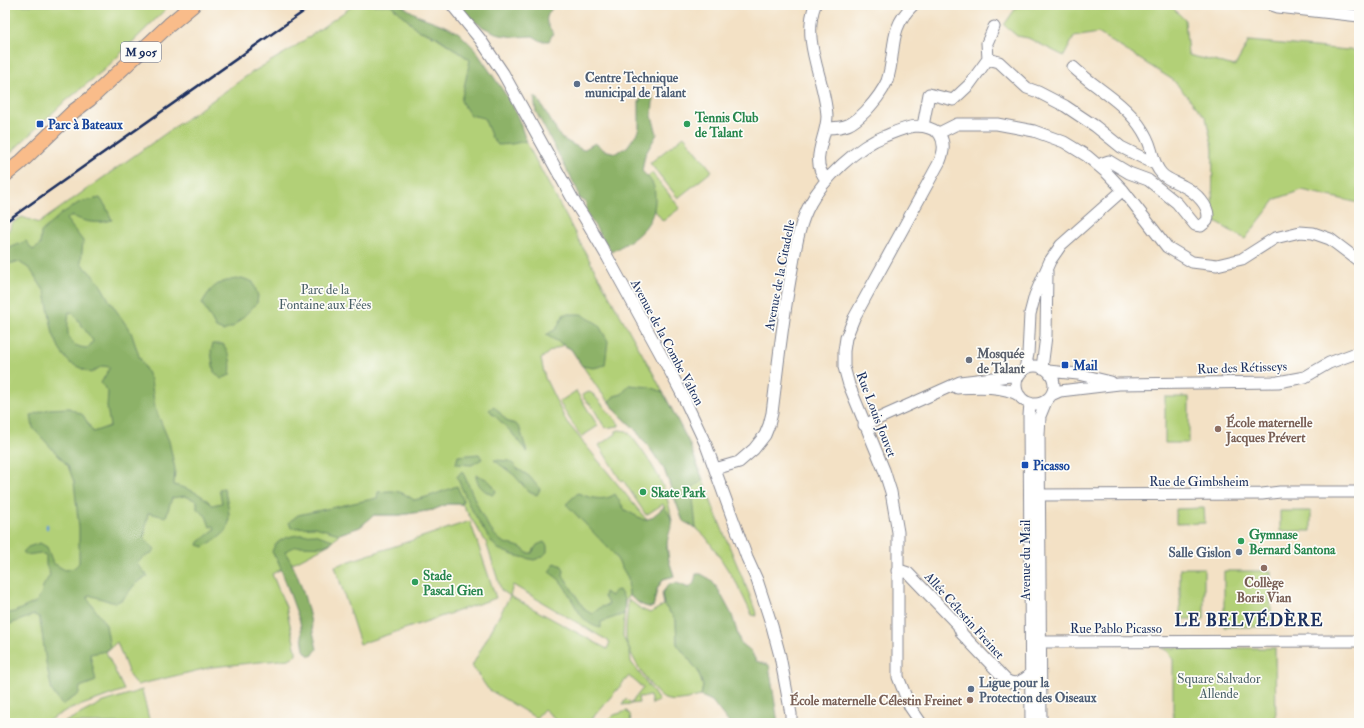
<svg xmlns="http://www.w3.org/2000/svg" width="1364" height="728" font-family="'IM FELL Double Pica',serif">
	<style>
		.green { fill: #b2d077; stroke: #66806a; fill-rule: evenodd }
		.forest { fill: #8db268; stroke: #547063; fill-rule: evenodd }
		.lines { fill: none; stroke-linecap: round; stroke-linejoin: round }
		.stream { stroke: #669dd4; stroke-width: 2.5 }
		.minor-casing { stroke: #878892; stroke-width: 13 }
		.major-casing { stroke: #878892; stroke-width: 16 }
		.minor { stroke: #fff; stroke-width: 11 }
		.major { stroke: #f9bc8a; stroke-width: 14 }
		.rail { stroke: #1b2f5e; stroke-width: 2.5 }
		.service-dot { fill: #5c6f8a; stroke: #fdfcf7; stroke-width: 1.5 }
		.transit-dot { fill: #1a4fb4; stroke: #fdfcf7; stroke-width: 1.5 }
		.leisure-dot { fill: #2e9e5b; stroke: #fdfcf7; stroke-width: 1.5 }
		.worship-dot { fill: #6b7280; stroke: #fdfcf7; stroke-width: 1.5 }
		.education-dot { fill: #8d6e63; stroke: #fdfcf7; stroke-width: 1.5 }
		.labels { text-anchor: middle; stroke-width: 3.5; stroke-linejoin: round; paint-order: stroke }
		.shield { fill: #fdfcf7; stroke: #5f6c8c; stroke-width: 1 }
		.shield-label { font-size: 12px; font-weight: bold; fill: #1b2f5e }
		.service-label { font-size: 13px; font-weight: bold; fill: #4e5e75; stroke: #fdfcf7; text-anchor: start }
		.leisure-label { font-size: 13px; font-weight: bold; fill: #27864d; stroke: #fdfcf7; text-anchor: start }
		.transit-label { font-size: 13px; font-weight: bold; fill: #164399; stroke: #fdfcf7; text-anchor: start }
		.street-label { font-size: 13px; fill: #1b2f5e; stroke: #fdfcf7 }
		.park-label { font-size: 13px; fill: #485f66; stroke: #fdfcf7 }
		.worship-label { font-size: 13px; font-weight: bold; fill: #5b616d; stroke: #fdfcf7; text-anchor: start }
		.education-label { font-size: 13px; font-weight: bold; fill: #785e54; stroke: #fdfcf7; text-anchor: start }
		.district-label { font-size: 17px; font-weight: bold; letter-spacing: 1px; fill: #1b2f5e; stroke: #fdfcf7 }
	</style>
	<rect width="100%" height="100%" fill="#fdfcf7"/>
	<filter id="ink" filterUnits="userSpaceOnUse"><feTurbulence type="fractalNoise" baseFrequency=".025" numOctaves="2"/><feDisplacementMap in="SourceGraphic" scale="8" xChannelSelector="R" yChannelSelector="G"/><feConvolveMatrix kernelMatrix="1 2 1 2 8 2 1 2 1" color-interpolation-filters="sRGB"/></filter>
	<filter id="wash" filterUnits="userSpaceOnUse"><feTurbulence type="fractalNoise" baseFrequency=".012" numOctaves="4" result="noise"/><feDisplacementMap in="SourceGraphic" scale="16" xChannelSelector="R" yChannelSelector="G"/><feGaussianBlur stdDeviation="0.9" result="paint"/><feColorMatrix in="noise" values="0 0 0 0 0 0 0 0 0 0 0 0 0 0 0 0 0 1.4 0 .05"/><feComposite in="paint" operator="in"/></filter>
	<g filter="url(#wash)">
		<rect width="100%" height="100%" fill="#f3e1c5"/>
		<path class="green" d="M5 5H170L105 69 61 105 5 158Z
			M354 5H391L418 30 436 37 471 60 505 103 597 274 653 373 689 443 715 512 750 596 757 616 752 615 737 584 717 553 705 536 696 528 683 521 664 469 651 450 634 428 618 413 599 390 571 349 563 345 549 352 541 359 545 378 566 421 667 545 669 561 674 576 663 579 657 589 653 607C643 608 636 601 629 595L625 600 623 636 630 652 631 662 652 690 659 701 652 704 650 696 638 697 639 703 622 705 626 699 631 703 643 688 629 676 588 723H560L544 709 536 718 488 689 472 666 510 596 501 590 486 542 462 504H447L433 510 400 515H374L360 527 339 534 330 544 272 574 286 607 296 651V655L289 659 212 667 137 685 130 677 117 642 106 652 124 690 65 711 44 723H5V233L10 229 11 224 22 217 39 223 251 73 293 48ZM513 585 610 642 607 649 510 596Z
			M1018 5H1170L1185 20 1188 55 1235 66 1249 41 1359 51V203L1302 190 1276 199 1245 239 1212 220 1213 149 1206 118 1173 80 1098 33 1074 37 1064 56 1028 38 1017 36 1004 25Z
			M684 136 712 171 678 198 650 163Z
			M652 173 680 208 663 221 636 186Z
			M576 391 598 426 581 437 559 402Z
			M589 392 593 394 619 424V426L605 428 592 406 585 400 582 395Z
			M1165 397H1189V443H1165Z
			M619 430 627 431C639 445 655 468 662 484 667 496 670 508 672 521 670 515 664 509 663 504L646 515 623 480 621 481 599 445 616 434V431Z
			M1204 508 1205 523 1176 524V509Z
			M1280 511H1311V531H1280Z
			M470 521 496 598 360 644 335 566Z
			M1180 568H1204V619H1180Z
			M1224 571H1271V627H1224Z
			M628 599 641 609 650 613 664 605 676 620 677 644 698 671 703 686 701 696C691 698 674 703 665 699 653 694 626 650 626 638 625 625 628 612 628 599Z
			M1162 648H1275L1276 723H1173V660L1169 652Z
			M142 690 150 723H63L101 703Z
			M627 711 628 713 630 714 631 723H606L614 715Z"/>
		<path class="forest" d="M391 5H401L419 16 448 27 459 33 474 48 512 104 520 123 526 141 512 144 498 145 492 138 484 118 470 115 461 101 470 60 437 37 418 30Z
			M459 5H552L553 7C544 19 545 21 553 33L549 41H541L533 36 515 37 500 35 483 27 468 17Z
			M644 92 652 93 653 102 652 116 657 134 645 155 642 171C654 183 655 185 655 201 654 228 632 241 611 252L586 212V202L579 198 578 191 536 112 534 96 538 99 561 138 583 150 595 143 604 150 616 153 627 147 637 133 639 128V102Z
			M100 198 105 205 112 220C99 224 85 223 73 216L66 219 83 241 81 263 99 282 109 300 131 332 139 356 151 380 155 408 169 441 175 469 174 485C189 489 201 493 212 505L222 503 219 489 224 488C227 499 233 522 225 532 220 538 210 542 204 547L198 545 199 542 215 529 214 526 210 527 206 516 197 509V501L185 496 172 498 166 517 148 513 144 539 155 549 152 554 143 557 137 564 148 576 136 583 123 599 115 603 89 595 87 598 106 625 110 648 106 651 90 654 96 681 80 687 79 694 62 705 52 691 46 663 42 633 39 617 34 615 5 626V614L14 612 36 602 42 592 43 586 50 575 46 565V555L40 553 27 555 23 552 28 547 40 543 47 547 53 563 65 570 74 568 79 563V528L74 482 68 466 33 428 31 415 49 409 69 408 83 415 93 432 110 426 107 407 108 392 101 383 110 367 102 366 91 373 70 363 61 352 53 334 45 292 30 269 19 262 5 264V250L26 241 33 250 40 245 41 232 61 214 80 202ZM69 312 73 313 93 341 88 348C64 347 67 330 69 312Z
			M242 278 253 282 258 296 257 303 233 327 223 331 216 328 202 303C214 282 220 282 242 278Z
			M564 314H581L598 324 608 341 605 365 594 368 582 366 571 349 546 335 556 329Z
			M213 344H223C230 354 232 363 230 375L221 379 214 372 211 351Z
			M629 385 650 387 663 392 689 443 703 480 692 488 696 528 683 521 664 469 651 450 634 428 618 413 609 402 614 396 622 394Z
			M494 406 508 422 516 424 520 429 527 452 511 432 489 410Z
			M479 454 482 459 472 465 456 464 458 456Z
			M494 460 510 461 518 469 529 476 540 489 537 495 529 492 514 475Z
			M462 471C472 490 483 526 500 540 508 547 520 543 527 553H532L537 545 544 542 547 546V552L542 557 534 560 513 555 498 549 490 540 469 505 457 477Z
			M476 475C486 478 492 481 496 492L492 495C484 491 476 485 476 475Z
			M457 486 463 500 462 504H447L433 510 400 515H374L360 527 339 534 315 527 291 528 289 522 298 515 377 498 378 492C395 490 400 490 414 500L430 496Z
			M578 493C589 498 605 502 615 494L625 510 644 520 651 518 664 507C678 523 668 528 667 545 666 555 671 566 674 576L663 579 657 589 653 607C643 608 636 601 629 595L628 578 614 554 566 504Z
			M315 534 333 540C321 554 298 539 285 552 303 578 310 619 317 649L312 656 308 655 304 650 300 622 278 561 272 552C277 534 300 535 315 534Z
			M555 563 562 566 564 571 563 575 585 610 592 614 601 607 609 605 604 597 605 592 611 596 614 591 619 590 625 600 624 614 601 622V628C578 624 574 598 561 582 558 578 553 575 549 572Z
			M696 574H701L710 579 718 589 732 615 740 642 751 651 756 661 769 665 778 723H729L712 701 701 696 703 686 698 671 677 644 676 620 664 605 662 593 669 584 677 583 689 588 694 583Z"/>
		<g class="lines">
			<path class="stream" d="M47 528V525"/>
		</g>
	</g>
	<g filter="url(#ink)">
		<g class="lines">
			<g class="minor-casing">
				<path id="minor" d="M452 5 480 39 503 73 575 203 584 217 608 258 671 373 683 396 706 445 747 558 757 580 772 626 780 656 791 714V723
					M815 5C801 42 825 79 827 116 827 138 808 161 827 180
					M1272 5 1278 7 1359 16
					M988 59 987 43 994 27
					M1073 67C1094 87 1122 101 1139 125 1144 132 1149 142 1151 149 1154 159 1155 167 1162 174 1168 180 1176 182 1183 186 1195 192 1212 207 1207 221L1201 226 1195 225 1177 203 1148 180 1129 173 1109 161 1103 163 1100 166
					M923 126 929 94 953 100 969 85 988 59 999 62 1027 88 1038 92 1065 106 1095 126 1121 147 1155 164
					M826 128C846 128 852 125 866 111 874 102 882 93 887 81 897 51 887 30 913 5
					M939 133 957 124H997L1034 131 1064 142 1087 156 1107 173 1123 190 1167 247 1192 262 1217 265 1242 259 1275 238 1300 232 1313 233 1330 239 1359 261
					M1016 385a19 19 0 1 1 38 0a19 19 0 1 1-38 0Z
					M1042 368 1046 336 1047 272
					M1025 369 1028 354 1030 314 1035 295 1050 261 1061 245 1123 190
					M1048 371 1078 374 1111 382
					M957 388C976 387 1003 385 1020 396
					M1051 395 1060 391 1119 384 1278 382 1305 377 1329 363 1359 352
					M1030 403 1029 416 1031 723
					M864 425 960 382 1019 375
					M715 469 739 462 754 449 765 435 769 425 772 413C778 365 783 316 792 269 796 247 799 224 810 204 823 179 858 146 885 136 905 128 920 120 939 133
					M1039 495 1262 494 1280 492H1359
					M897 571H902L908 573 958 625 962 634 1006 680C1015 686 1023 681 1031 674
					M1040 642 1359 641
					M921 723 910 707 898 677V532L891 492 884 470 849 385 844 367V351L846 338 854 318 940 161C944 151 945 143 939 133
					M1041 723 1039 435 1040 416 1047 399"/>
			</g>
			<g class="major-casing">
				<path id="major" d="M5 175 21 162 74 111 90 99 169 25 193 5"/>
			</g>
			<use href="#minor" class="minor"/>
			<use href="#major" class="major"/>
			<path class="rail" d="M5 222 313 5"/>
		</g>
	</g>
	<g class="service-dot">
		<circle cx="577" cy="84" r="4"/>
		<circle cx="1239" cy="552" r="4"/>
		<circle cx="971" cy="689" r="4"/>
	</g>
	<g class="transit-dot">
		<rect x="36" y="120" width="8" height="8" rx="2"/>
		<rect x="1061" y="361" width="8" height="8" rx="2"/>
		<rect x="1021" y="461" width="8" height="8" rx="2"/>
	</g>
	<g class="leisure-dot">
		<circle cx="687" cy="124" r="4"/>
		<circle cx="643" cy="492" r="4"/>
		<circle cx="1241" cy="541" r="4"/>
		<circle cx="415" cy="582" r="4"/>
	</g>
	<circle class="worship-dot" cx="969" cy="360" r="4"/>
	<g class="education-dot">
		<circle cx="1218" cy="429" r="4"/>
		<circle cx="1264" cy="568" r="4"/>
		<circle cx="970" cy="700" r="4"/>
	</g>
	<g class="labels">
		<rect class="shield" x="121" y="42" width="40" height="20" rx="3"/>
		<g class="shield-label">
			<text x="141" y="56">M 905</text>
		</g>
		<g class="service-label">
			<text x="585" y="82">Centre Technique<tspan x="585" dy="15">municipal de Talant</tspan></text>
			<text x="1231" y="557" text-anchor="end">Salle Gislon</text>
			<text x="979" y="687">Ligue pour la<tspan x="979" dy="15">Protection des Oiseaux</tspan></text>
		</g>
		<g class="leisure-label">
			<text x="695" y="122">Tennis Club<tspan x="695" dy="15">de Talant</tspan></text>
			<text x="651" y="497">Skate Park</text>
			<text x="1249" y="539">Gymnase<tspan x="1249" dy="15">Bernard Santona</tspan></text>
			<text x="423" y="580">Stade<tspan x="423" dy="15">Pascal Gien</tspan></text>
		</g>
		<g class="transit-label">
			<text x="48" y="129">Parc à Bateaux</text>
			<text x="1073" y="370">Mail</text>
			<text x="1033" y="470">Picasso</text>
		</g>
		<g class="street-label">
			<text transform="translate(779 275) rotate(-79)" y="5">Avenue de la Citadelle</text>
			<text transform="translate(668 342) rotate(62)" y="5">Avenue de la Combe Valton</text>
			<text transform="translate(1242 367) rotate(-2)" y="5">Rue des Rétisseys</text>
			<text transform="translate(877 414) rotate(69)" y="5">Rue Louis Jouvet</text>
			<text x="1199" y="486">Rue de Gimbsheim</text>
			<text transform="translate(1025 560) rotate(-90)" y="5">Avenue du Mail</text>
			<text transform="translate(965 615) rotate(48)" y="5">Allée Célestin Freinet</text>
			<text x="1116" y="633">Rue Pablo Picasso</text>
		</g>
		<g class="park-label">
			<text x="325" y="294">Parc de la<tspan x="325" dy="15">Fontaine aux Fées</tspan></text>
			<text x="1219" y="683">Square Salvador<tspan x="1219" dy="15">Allende</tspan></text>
		</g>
		<g class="worship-label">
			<text x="977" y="358">Mosquée<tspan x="977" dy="15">de Talant</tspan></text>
		</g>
		<g class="education-label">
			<text x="1226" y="427">École maternelle<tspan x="1226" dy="15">Jacques Prévert</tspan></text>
			<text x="1264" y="587" text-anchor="middle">Collège<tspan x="1264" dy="15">Boris Vian</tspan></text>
			<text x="962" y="705" text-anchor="end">École maternelle Célestin Freinet</text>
		</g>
		<g class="district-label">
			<text x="1249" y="626">LE BELVÉDÈRE</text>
		</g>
	</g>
	<rect width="1364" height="728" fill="none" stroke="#fdfcf7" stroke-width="20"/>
</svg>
